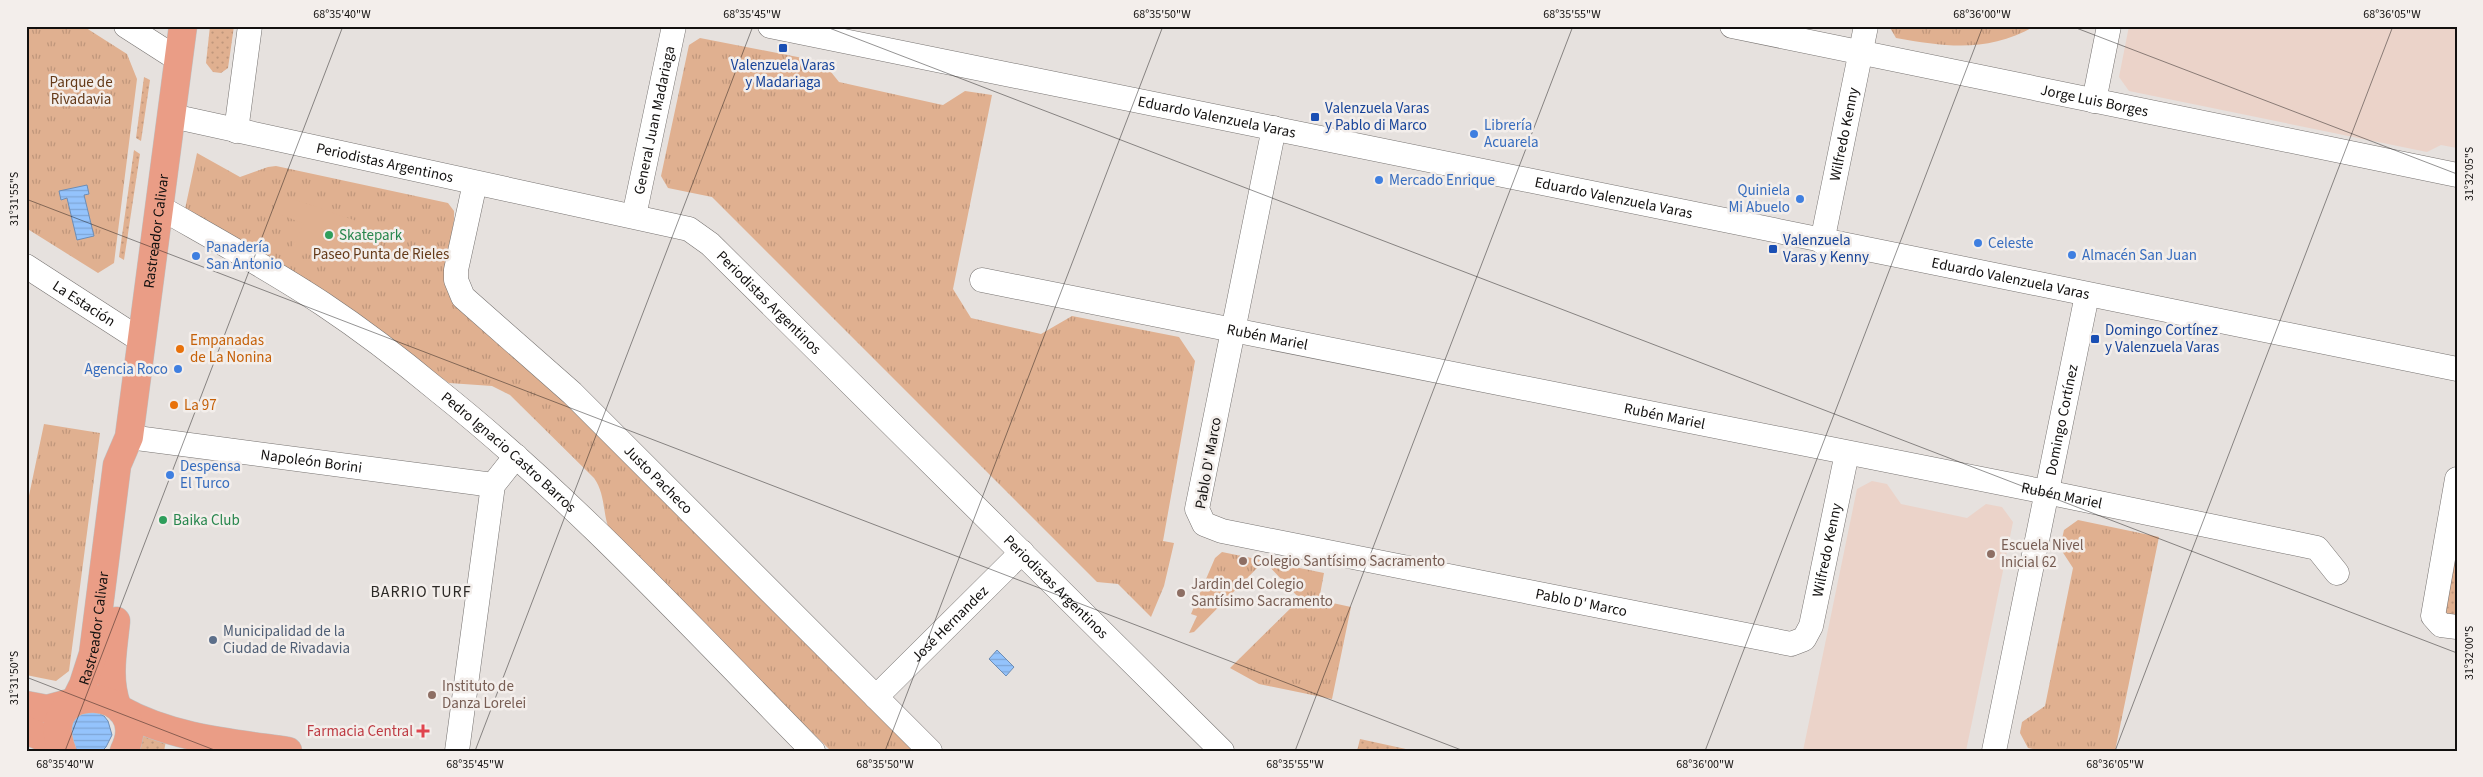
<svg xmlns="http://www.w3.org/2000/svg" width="2483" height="777" font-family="'Source Sans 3',sans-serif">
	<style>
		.education { fill: #ebd3c9 }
		.grass { fill: url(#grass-dots) }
		.park { fill: url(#park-tufts) }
		.pitch { fill: #e0b090 }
		.water { fill: url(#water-rules); stroke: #6d8db5 }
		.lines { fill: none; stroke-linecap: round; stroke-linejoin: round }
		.minor-casing { stroke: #777371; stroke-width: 25 }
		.major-casing { stroke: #c1c1c1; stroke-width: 29 }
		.minor { stroke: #fff; stroke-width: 24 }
		.major { stroke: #ea9d86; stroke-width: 28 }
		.ticks { fill: none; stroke: #12100f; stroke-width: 1; stroke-opacity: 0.45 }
		.transit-dot { fill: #1a4fb4; stroke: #f3eeeb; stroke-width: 2 }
		.shop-dot { fill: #3f7fe0; stroke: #f3eeeb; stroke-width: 2 }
		.leisure-dot { fill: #2e9e5b; stroke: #f3eeeb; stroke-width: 2 }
		.food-dot { fill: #e8710a; stroke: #f3eeeb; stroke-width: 2 }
		.education-dot { fill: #8d6e63; stroke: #f3eeeb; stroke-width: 2 }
		.service-dot { fill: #5c6f8a; stroke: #f3eeeb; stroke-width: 2 }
		.health-dot { fill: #e0444e; stroke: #f3eeeb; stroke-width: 2 }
		.labels { text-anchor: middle; stroke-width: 5; stroke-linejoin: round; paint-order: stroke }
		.transit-label { font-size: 15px; fill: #164399; stroke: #f3eeeb; text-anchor: start }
		.park-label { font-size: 15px; fill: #643a19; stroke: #f3eeeb }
		.street-label { font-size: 15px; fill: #12100f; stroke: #f3eeeb }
		.shop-label { font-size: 15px; fill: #366cbe; stroke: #f3eeeb; text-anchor: start }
		.leisure-label { font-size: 15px; fill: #27864d; stroke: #f3eeeb; text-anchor: start }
		.food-label { font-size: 15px; fill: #c56008; stroke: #f3eeeb; text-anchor: start }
		.education-label { font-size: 15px; fill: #785e54; stroke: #f3eeeb; text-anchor: start }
		.service-label { font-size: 15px; fill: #4e5e75; stroke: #f3eeeb; text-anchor: start }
		.health-label { font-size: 15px; fill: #be3a42; stroke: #f3eeeb; text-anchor: end }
		.neighbourhood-label { font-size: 16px; letter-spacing: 1px; fill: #2c2926; stroke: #f3eeeb }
		.neatline { fill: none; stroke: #12100f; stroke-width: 2 }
		.ticks-label { font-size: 12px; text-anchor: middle; fill: #12100f }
	</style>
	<defs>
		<pattern id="grass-dots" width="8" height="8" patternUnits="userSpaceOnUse" patternTransform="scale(1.25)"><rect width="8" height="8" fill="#e0b090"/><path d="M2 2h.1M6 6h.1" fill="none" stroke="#bf967b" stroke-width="1.8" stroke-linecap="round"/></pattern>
		<pattern id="park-tufts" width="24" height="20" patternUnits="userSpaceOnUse" patternTransform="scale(1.25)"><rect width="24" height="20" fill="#e0b090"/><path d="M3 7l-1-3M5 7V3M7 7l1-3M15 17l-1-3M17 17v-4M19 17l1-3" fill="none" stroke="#bf967b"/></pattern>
		<pattern id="water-rules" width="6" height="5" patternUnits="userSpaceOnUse" patternTransform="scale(1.25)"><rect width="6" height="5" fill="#94c3fc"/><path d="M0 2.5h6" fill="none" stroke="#7fa6d7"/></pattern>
	</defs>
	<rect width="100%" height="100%" fill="#e6e1de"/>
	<path class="education" d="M2129 26H2457V148L2441 145 2427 152 2129 91 2119 77Z
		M1872 481 1887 484 1901 504 1967 518 1986 504 2002 507 2013 522 1966 751H1803L1857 489Z"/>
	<path class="grass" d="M210 26H234L228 68 221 73 213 72 206 63Z
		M144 77 150 80 141 141 136 138Z
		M134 150 140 154 124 260 119 257Z
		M2457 530V616L2456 617 2442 612Z
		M142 735 166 741 164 751H138Z
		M1360 739 1415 751H1357Z"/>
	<path class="park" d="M26 26H83L127 54 137 79 114 263 98 273 26 228Z
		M1889 26H2035C1988 53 1947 47 1896 38Z
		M700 38 823 62 839 82 938 104 943 105 965 91 992 95 953 289 971 318 1041 334 1072 316 1179 337 1195 361 1163 541 1174 543 1164 586 1151 617 1118 584 1097 582 712 197 668 188 661 176 689 45Z
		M197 153 240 177 268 167 276 166 448 203 454 211V220L444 280 451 300 565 399 915 751H831L612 534C602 521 607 496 594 478L510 395 492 386 449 383 356 317 185 209Z
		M44 424 100 433 69 671 56 681 26 675V510Z
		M2078 520 2159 537 2115 751H2042L2028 748 2020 733 2022 722 2045 706 2073 568 2060 548 2064 530Z
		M1222 552 1324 573 1319 600 1351 607 1332 699 1259 684 1230 668 1300 599 1264 561 1194 632 1189 633 1197 616 1191 614 1215 558Z"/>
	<path class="pitch" d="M279 194 365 224 342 269 308 246 301 258 290 250 304 224 273 211Z"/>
	<path class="water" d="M87 185 89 194 84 195 94 236 77 240 67 198 61 200 59 191Z
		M997 650 1014 667 1006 676 989 659Z
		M83 712H97L104 716 108 721 112 735 106 747 102 751H79L74 747C70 728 67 725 83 712Z"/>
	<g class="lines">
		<g class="minor-casing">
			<g id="minor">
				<path d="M126 26 179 60"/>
				<path id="s1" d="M770 26 2457 369"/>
				<path id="s2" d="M1732 26 2457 175"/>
				<path d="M2094 101 2109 26"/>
				<path id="s3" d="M172 116 689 229 710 244 1222 751"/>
				<path id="s4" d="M1274 128 1197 509 1204 524 1222 531 1791 644 1804 639 1811 626 1847 453"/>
				<path d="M236 131 250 26"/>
				<path id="s5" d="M475 183 456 270V280L463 297 572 393 930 751"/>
				<path id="s6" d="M161 208C215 239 270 269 323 304 362 330 400 359 436 389 572 497 691 627 813 751"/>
				<path id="s7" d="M634 216 674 26"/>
				<path id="s8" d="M1822 242 1866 26"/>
				<path id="s9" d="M26 266 142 341"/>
				<path id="s10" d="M982 280 2046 492 2317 548 2337 573"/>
				<path id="s11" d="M129 437 493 485"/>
				<path d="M2457 479 2433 616 2441 625 2457 627"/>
				<path id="s12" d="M876 697 1022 552"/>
				<path d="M457 751 493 485 516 456"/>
				<path id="s13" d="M1994 751 2087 295"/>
			</g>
		</g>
		<g class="major-casing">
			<g id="major">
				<path d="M116 621C113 651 107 678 117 706"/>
				<path id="s14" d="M75 701 83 685 93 654 117 465 129 437 183 26"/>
				<path d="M26 705 47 709 73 702"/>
				<path d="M121 710C171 738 232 743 288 751"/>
				<path d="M26 730 51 741 62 751"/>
				<path d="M62 751C34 676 156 687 124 751"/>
			</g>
		</g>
		<use href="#minor" class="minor"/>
		<use href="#major" class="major"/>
	</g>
	<path class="ticks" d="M824 26 2457 653M2071 26 2457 174M26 199 1464 751M26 677 217 751M65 751 343 26M475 751 753 26M885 751 1163 26M1295 751 1573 26M1705 751 1983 26M2115 751 2393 26"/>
	<g class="transit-dot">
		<rect x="778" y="43" width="10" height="10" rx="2.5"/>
		<rect x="1310" y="112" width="10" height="10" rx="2.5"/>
		<rect x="1768" y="244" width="10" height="10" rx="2.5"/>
		<rect x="2090" y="334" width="10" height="10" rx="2.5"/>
	</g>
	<g class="shop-dot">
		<circle cx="1474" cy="134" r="5"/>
		<circle cx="1379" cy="180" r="5"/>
		<circle cx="1800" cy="199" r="5"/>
		<circle cx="1978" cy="243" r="5"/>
		<circle cx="2072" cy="255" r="5"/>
		<circle cx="196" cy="256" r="5"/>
		<circle cx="178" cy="369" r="5"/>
		<circle cx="170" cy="475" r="5"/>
	</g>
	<g class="leisure-dot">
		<circle cx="329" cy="235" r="5"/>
		<circle cx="163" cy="520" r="5"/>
	</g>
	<g class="food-dot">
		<circle cx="180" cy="349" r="5"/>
		<circle cx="174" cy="405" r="5"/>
	</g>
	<g class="education-dot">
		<circle cx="1991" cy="554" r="5"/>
		<circle cx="1243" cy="561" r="5"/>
		<circle cx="1181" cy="593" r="5"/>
		<circle cx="432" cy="695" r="5"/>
	</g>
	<circle class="service-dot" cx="213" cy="640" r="5"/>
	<path class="health-dot" d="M420.5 723.5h5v5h5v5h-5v5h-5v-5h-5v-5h5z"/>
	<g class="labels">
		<g class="transit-label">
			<text x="783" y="70" text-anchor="middle">Valenzuela Varas<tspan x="783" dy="17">y Madariaga</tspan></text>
			<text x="1325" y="113">Valenzuela Varas<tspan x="1325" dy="17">y Pablo di Marco</tspan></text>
			<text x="1783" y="245">Valenzuela<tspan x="1783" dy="17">Varas y Kenny</tspan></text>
			<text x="2105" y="335">Domingo Cortínez<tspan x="2105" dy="17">y Valenzuela Varas</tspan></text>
		</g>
		<g class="park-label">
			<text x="81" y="87">Parque de<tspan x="81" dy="17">Rivadavia</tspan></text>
			<text x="381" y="259">Paseo Punta de Rieles</text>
		</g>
		<g class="street-label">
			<text dy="5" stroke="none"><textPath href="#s2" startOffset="370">Jorge Luis Borges</textPath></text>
			<text dy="5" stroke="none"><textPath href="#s1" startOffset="456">Eduardo Valenzuela Varas</textPath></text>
			<text dy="5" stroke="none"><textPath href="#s7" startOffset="98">General Juan Madariaga</textPath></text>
			<text dy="5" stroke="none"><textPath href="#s8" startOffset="110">Wilfredo Kenny</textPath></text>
			<text dy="5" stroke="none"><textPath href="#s3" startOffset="218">Periodistas Argentinos</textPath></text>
			<text dy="5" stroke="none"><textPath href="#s1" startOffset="861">Eduardo Valenzuela Varas</textPath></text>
			<text dy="5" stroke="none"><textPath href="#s14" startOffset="479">Rastreador Calivar</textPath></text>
			<text dy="5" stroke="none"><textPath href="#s1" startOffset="1266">Eduardo Valenzuela Varas</textPath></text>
			<text dy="5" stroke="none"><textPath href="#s3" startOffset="638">Periodistas Argentinos</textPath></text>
			<text dy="5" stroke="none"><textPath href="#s9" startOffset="69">La Estación</textPath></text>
			<text dy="5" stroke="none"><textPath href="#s10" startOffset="291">Rubén Mariel</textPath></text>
			<text dy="5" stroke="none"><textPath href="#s10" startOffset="696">Rubén Mariel</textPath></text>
			<text dy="5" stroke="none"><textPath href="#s13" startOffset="338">Domingo Cortínez</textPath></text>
			<text dy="5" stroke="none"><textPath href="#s6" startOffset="426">Pedro Ignacio Castro Barros</textPath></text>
			<text dy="5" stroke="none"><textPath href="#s11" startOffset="184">Napoleón Borini</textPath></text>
			<text transform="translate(1208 463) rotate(-80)" y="5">Pablo D' Marco</text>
			<text dy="5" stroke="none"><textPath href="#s5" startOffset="385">Justo Pacheco</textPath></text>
			<text dy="5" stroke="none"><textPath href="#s10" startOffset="1101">Rubén Mariel</textPath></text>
			<text dy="5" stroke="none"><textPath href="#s4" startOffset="1111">Wilfredo Kenny</textPath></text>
			<text dy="5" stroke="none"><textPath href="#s3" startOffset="1042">Periodistas Argentinos</textPath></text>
			<text dy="5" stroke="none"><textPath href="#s4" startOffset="791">Pablo D' Marco</textPath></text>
			<text dy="5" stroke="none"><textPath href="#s12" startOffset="104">José Hernandez</textPath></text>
			<text dy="5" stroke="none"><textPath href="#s14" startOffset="76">Rastreador Calivar</textPath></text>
		</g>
		<g class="shop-label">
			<text x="1484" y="130">Librería<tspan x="1484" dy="17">Acuarela</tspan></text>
			<text x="1389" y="185">Mercado Enrique</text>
			<text x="1790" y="195" text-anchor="end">Quiniela<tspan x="1790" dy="17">Mi Abuelo</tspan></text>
			<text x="1988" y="248">Celeste</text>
			<text x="206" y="252">Panadería<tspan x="206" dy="17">San Antonio</tspan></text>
			<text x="2082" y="260">Almacén San Juan</text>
			<text x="168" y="374" text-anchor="end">Agencia Roco</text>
			<text x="180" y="471">Despensa<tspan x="180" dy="17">El Turco</tspan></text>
		</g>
		<g class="leisure-label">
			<text x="339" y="240">Skatepark</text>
			<text x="173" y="525">Baika Club</text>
		</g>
		<g class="food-label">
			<text x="190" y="345">Empanadas<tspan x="190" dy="17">de La Nonina</tspan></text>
			<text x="184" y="410">La 97</text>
		</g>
		<g class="education-label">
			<text x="2001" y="550">Escuela Nivel<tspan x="2001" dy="17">Inicial 62</tspan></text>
			<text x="1253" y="566">Colegio Santísimo Sacramento</text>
			<text x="1191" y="589">Jardin del Colegio<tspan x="1191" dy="17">Santísimo Sacramento</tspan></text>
			<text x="442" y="691">Instituto de<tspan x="442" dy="17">Danza Lorelei</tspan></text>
		</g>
		<g class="service-label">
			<text x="223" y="636">Municipalidad de la<tspan x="223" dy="17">Ciudad de Rivadavia</tspan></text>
		</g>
		<g class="health-label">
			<text x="413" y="736">Farmacia Central</text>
		</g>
		<g class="neighbourhood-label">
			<text x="421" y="597">BARRIO TURF</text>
		</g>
	</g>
	<rect width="2483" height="777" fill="none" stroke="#f3eeeb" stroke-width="55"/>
	<rect x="28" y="28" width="2428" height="722" class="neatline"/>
	<g class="ticks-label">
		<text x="342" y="18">68°35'40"W</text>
		<text x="752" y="18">68°35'45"W</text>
		<text x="1162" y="18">68°35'50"W</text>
		<text x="1572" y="18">68°35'55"W</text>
		<text x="1982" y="18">68°36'00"W</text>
		<text x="2392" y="18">68°36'05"W</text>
		<text transform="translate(2469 174) rotate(-90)" y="4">31°32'05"S</text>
		<text transform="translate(14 199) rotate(-90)" y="4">31°31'55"S</text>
		<text transform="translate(2469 653) rotate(-90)" y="4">31°32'00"S</text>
		<text transform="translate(14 678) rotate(-90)" y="4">31°31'50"S</text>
		<text x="65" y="768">68°35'40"W</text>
		<text x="475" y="768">68°35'45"W</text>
		<text x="885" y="768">68°35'50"W</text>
		<text x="1295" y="768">68°35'55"W</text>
		<text x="1705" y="768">68°36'00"W</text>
		<text x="2115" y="768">68°36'05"W</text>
	</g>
</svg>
